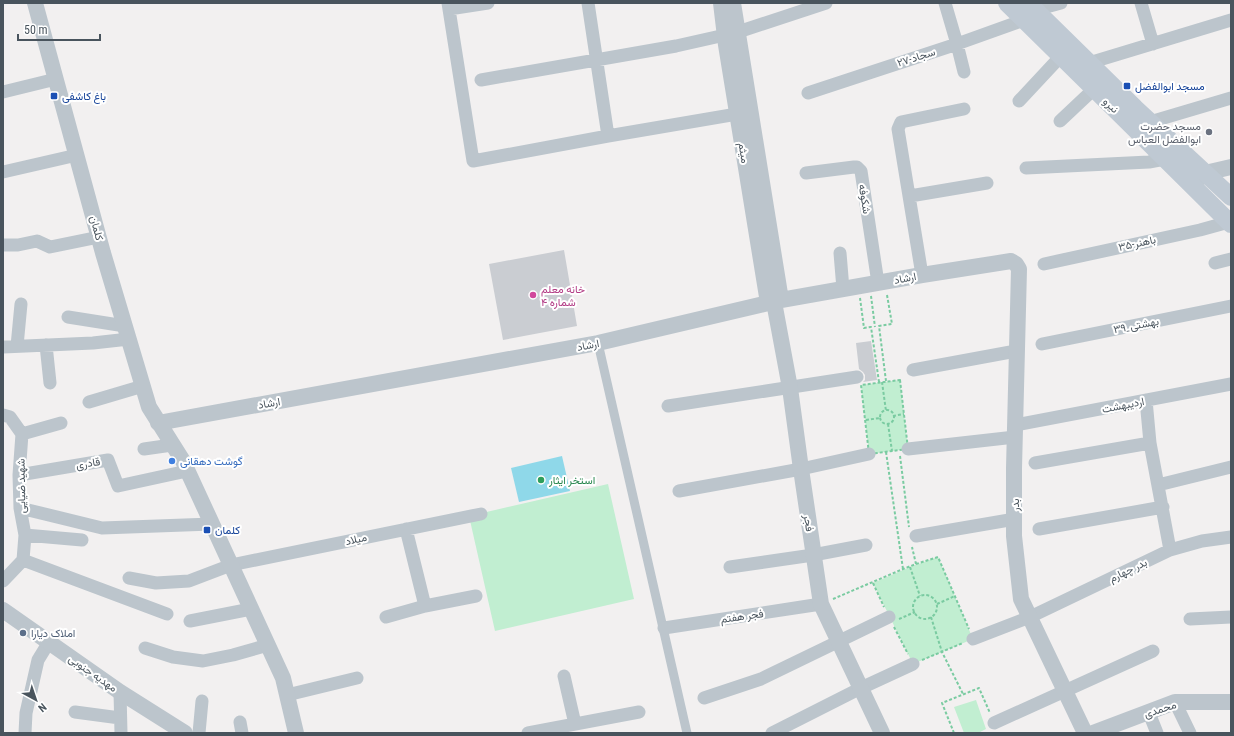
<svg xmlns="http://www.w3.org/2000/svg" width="1234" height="736" font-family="'Roboto Condensed',Vazirmatn,sans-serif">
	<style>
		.green { fill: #c1eed1 }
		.water { fill: #8fd8e9 }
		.building { fill: #cacdd2 }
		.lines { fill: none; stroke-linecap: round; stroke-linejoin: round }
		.path { stroke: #7acba1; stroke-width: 2; stroke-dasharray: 3 2; stroke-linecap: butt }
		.pedestrian { stroke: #bcc5cc; stroke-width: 9 }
		.minor { stroke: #bcc5cc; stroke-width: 13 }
		.tertiary { stroke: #bcc5cc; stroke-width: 16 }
		.secondary { stroke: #bfc9d3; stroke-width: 18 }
		.transit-dot { fill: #1a4fb4; stroke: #fff; stroke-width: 1.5 }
		.worship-dot { fill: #6b7280; stroke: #fff; stroke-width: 1.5 }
		.hotel-dot { fill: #d1479c; stroke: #fff; stroke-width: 1.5 }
		.shop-dot { fill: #3f7fe0; stroke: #fff; stroke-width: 1.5 }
		.leisure-dot { fill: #2e9e5b; stroke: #fff; stroke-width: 1.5 }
		.service-dot { fill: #5c6f8a; stroke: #fff; stroke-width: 1.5 }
		.labels { text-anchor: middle; stroke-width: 4; stroke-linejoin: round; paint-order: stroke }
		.street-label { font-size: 11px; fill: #49545d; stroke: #fff }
		.transit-label { font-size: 11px; fill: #164399; stroke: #fff; text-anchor: start }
		.worship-label { font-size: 11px; fill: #5b616d; stroke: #fff; text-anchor: end }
		.hotel-label { font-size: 11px; fill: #b23c85; stroke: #fff; text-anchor: start }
		.shop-label { font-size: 11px; fill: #366cbe; stroke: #fff; text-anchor: start }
		.leisure-label { font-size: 11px; fill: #27864d; stroke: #fff; text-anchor: start }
		.service-label { font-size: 11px; fill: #4e5e75; stroke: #fff; text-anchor: start }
	</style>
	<rect width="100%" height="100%" fill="#f2f0f0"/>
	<path class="green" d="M900 380 908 449 869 454 861 385Z
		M608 484 634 599 495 631 469 516Z
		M938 557 973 639 913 664 873 583 910 567Z
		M976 700 986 729 978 733H964L954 707Z"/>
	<path class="water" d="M562 456 570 491 519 502 511 468Z"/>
	<path class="building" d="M564 250 577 326 503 340 489 264Z
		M871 341 877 380 863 382 865 380V375L863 372 859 369 856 343Z"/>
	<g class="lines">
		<path class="path" d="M871 296 875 327
			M860 298 864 328 871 327 879 382
			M900 380 908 449 869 454 861 385Z
			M886 381 879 326 892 324 887 295
			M882 382 886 411
			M880 417a7 7 0 1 1 14 0a7 7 0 1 1-14 0Z
			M893 416 904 414
			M866 420 880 418
			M888 424 892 451
			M886 452 903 569
			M900 456 909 527
			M916 564 938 557 969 629
			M910 567 920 596
			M873 583 884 607
			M913 607a12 12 0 1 1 24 0a12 12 0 1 1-24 0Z
			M833 599 903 569 916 564 912 547
			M937 604 955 596
			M931 617 942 652 963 694
			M899 619 915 612
			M894 627 908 654
			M922 660 963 643
			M954 733 942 703 979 688 990 713"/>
		<path class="pedestrian" d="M598 343 687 733"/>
		<path class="minor" d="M448 3 473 161 608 136 737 114
			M588 3 608 136
			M945 3 957 44 964 72
			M1141 3 1153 44
			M449 9 488 3
			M1035 10 1061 3
			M738 32 826 3
			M1089 63 1231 20
			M481 80 676 46 725 35
			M3 92 56 79
			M808 93 957 44 1024 20
			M1019 101 1061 56
			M1060 121 1094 89
			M1150 122 1231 98
			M1026 168 1149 162 1165 159
			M3 172 77 155
			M806 173 854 167H857L861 171 878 283
			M910 196 987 183
			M3 245H18L37 241 50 247 99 237
			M840 253 843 289
			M1215 263 1231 259
			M1044 264 1200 230 1229 222
			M922 275 898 129 901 122 964 109
			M68 317 125 326
			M1042 344 1231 306
			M46 345 50 383
			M17 346 21 304
			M3 347 93 343 129 339
			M913 370 1016 351
			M1146 400 1150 443 1170 550
			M89 402 143 386
			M668 406 857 377
			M3 415 10 417 22 434 19 475 20 508 25 535 23 560 3 581
			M1015 425 1231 384
			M22 434 61 423
			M144 449 172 445
			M908 449 1015 437
			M1035 463 1150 443
			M19 475 108 460 118 486 187 471
			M1158 485 1231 467
			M679 491 801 469 869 454
			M20 508 102 528 212 524
			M406 529 425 606
			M1039 529 1163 507
			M25 535 82 540
			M916 536 1015 519
			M23 560 167 614
			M730 567 813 555 866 545
			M129 578 156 583 189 581 231 565 481 514
			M386 617 425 606 476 596
			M1190 619 1231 617
			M190 621 251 609
			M664 628 821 604
			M973 639 1030 617 1170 550 1202 541 1231 537
			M145 648 173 657 203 661 233 655 268 645
			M564 676 575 724
			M120 692 121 733
			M287 695 357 678
			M704 698 761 679 889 617
			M1175 702 1190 733
			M75 712 120 718
			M1149 713 1157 733
			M240 722 242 733
			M994 723 1153 651
			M25 733 26 713 38 660 49 642
			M199 733 202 701
			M528 733 639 712
			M772 733 861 688 913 664"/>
		<path class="tertiary" d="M35 3 103 253 149 407 183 461 283 678 296 733
			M721 3 726 45 768 303
			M733 3 781 300
			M1198 179 1205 173 1231 167
			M774 302 790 388 801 469 821 604 882 733
			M158 423 598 343 781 300 922 275 1011 261 1016 264 1019 269 1014 468V536L1021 599 1085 733
			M3 610 120 692 185 733
			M1093 733 1175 702H1231"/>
		<path class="secondary" d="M1007 3 1124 118 1231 224
			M1028 3 1135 108 1231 197"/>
	</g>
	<g class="transit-dot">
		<rect x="1123" y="82" width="8" height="8" rx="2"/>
		<rect x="50" y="92" width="8" height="8" rx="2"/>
		<rect x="203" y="526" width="8" height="8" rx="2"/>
	</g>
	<circle class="worship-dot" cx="1209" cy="132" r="4"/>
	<circle class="hotel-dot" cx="533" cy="295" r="4"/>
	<circle class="shop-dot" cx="172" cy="461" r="4"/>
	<circle class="leisure-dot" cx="541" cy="480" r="4"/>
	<circle class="service-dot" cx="23" cy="633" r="4"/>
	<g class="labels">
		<g class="street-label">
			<text transform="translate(916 57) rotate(-18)" y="4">۲۷-سجاد</text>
			<text transform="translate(1111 105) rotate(44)" y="4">نیرو</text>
			<text transform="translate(744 153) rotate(81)" y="4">میثم</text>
			<text transform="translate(865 199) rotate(81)" y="4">شکوفه</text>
			<text transform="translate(97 228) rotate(75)" y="4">کلمان</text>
			<text transform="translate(1137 243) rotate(-12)" y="4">۳۵-باهنر</text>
			<text transform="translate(905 278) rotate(-11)" y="4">ارشاد</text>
			<text transform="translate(1136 325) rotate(-11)" y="4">۳۹_بهشتی</text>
			<text transform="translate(588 345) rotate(-11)" y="4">ارشاد</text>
			<text transform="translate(269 403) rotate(-10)" y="4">ارشاد</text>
			<text transform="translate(1123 405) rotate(-11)" y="4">اردیبهشت</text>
			<text transform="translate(88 463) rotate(-9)" y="4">قادری</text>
			<text transform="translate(21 486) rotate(-91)" y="4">شهید ضیایی</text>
			<text transform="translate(1015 505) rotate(-91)" y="4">بدر</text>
			<text transform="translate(809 523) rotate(82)" y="4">فجر</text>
			<text transform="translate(356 539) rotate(-12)" y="4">میلاد</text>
			<text transform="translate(1128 570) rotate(-26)" y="4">بدر چهارم</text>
			<text transform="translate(742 616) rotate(-8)" y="4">فجر هفتم</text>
			<text transform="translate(93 673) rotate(35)" y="4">مهدیه جنوبی</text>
			<text transform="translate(1160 709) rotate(-18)" y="4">محمدی</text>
		</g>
		<g class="transit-label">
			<text x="1135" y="90">مسجد ابوالفضل</text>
			<text x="62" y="100">باغ کاشفی</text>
			<text x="215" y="534">کلمان</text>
		</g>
		<g class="worship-label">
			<text x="1201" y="130">مسجد حضرت<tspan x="1201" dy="13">ابوالفضل العباس</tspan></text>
		</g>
		<g class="hotel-label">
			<text x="541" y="293">خانه معلم<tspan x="541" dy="13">شماره ۴</tspan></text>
		</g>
		<g class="shop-label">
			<text x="180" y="465">گوشت دهقانی</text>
		</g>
		<g class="leisure-label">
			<text x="549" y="484">استخر ایثار</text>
		</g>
		<g class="service-label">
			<text x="31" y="637">املاک دیارا</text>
		</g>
	</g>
	<rect width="1234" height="736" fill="none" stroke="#49545d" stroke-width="8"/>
	<g transform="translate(36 700) rotate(140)" stroke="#ffffff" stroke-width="3" paint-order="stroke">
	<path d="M0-3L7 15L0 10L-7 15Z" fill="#49545d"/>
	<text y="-6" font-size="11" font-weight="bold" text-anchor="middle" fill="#49545d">N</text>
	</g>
	<path d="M18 34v6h82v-6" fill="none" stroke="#49545d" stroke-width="2"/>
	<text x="24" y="34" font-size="12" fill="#49545d" stroke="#ffffff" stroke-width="3" paint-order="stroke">50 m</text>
</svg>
